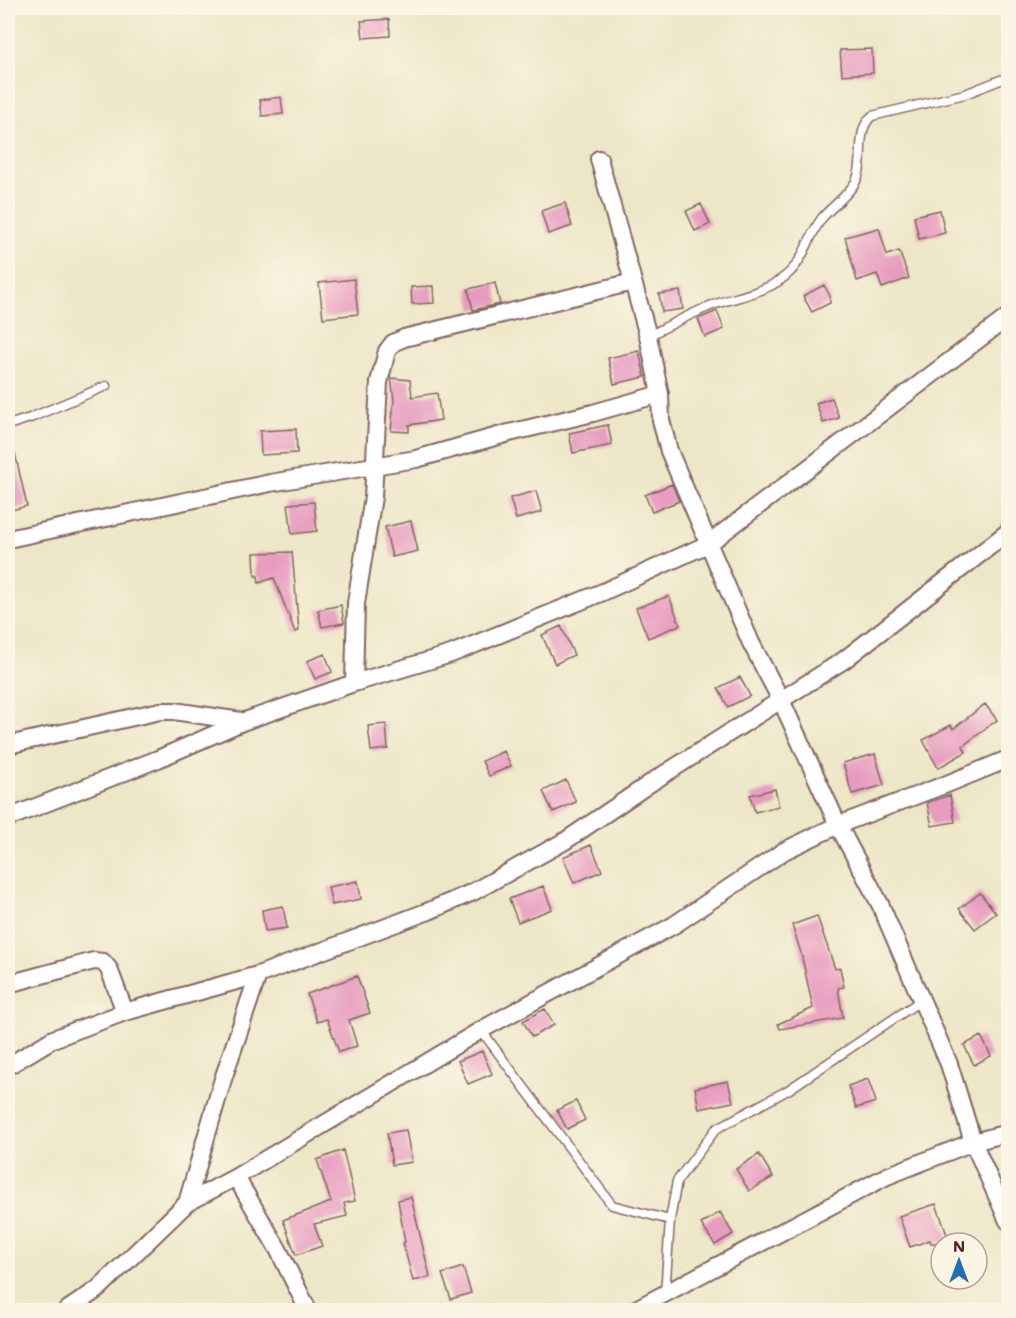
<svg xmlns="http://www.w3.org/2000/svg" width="1016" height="1318" font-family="Mali,sans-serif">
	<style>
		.building { fill: #e79bbf }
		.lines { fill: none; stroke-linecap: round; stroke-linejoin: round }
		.service-casing { stroke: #836562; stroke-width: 11 }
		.minor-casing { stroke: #836562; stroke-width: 20 }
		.service { stroke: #fff; stroke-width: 8 }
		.minor { stroke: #fff; stroke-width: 16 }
	</style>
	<rect width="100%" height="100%" fill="#fcf5e5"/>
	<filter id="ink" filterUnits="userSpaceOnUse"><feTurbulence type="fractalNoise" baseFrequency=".0167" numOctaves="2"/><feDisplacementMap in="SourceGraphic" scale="12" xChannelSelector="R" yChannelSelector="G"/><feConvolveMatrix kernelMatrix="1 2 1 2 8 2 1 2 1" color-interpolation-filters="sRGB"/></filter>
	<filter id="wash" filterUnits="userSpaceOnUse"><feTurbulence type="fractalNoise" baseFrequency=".008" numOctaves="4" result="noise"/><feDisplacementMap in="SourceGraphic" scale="24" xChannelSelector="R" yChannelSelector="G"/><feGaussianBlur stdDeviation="1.35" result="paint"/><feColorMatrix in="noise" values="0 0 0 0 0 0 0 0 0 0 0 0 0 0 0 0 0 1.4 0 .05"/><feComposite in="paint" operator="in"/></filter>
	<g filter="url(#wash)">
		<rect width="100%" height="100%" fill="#ede6c7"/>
		<g id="blocks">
			<path class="building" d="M389 19 390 36 363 38 361 21Z
				M872 49 873 73 842 75 840 50Z
				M281 97 283 114 262 116 260 100Z
				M565 203 572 226 548 234 541 211Z
				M701 204 710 224 695 231 686 211Z
				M940 210 945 233 919 239 914 216Z
				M879 228 887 255 899 251 909 278 882 288 877 274 857 281 845 237Z
				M354 279 358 314 323 318 319 283Z
				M495 283 500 304 473 310 468 289Z
				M824 285 830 296V303L812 312 803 296Z
				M433 286 434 303 412 304 411 287Z
				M680 291 683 309 662 312 659 294Z
				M717 311 724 329 705 337 698 319Z
				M639 351 645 377 614 384 608 358Z
				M391 378 410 380 412 397 437 393 441 420 409 425V432L391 431 394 400Z
				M832 398 839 418 823 423 816 403Z
				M608 425 612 445 573 453 569 433Z
				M296 429 297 453 261 455 260 431Z
				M15 453 27 506 8 511V454Z
				M672 484 679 501 652 512 645 495Z
				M536 491 542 512 516 519 510 498Z
				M314 502 317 531 292 534 288 504Z
				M411 521 418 551 392 557 385 527Z
				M292 552 299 631 295 632 274 578 259 583 258 576H255L254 553Z
				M669 596 680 625 648 638 636 608Z
				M341 605 344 623 322 627 318 610Z
				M561 626 574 655 555 664 542 635Z
				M325 654 332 672 315 679 307 661Z
				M740 677 750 696 728 707 718 688Z
				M985 704 997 720 963 746 966 752 938 768 923 740 951 725 953 729Z
				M386 724 388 749 371 751 368 726Z
				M504 751 511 766 489 776 482 761Z
				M875 754 884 785 852 794 843 763Z
				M566 780 576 802 553 812 543 791Z
				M775 789 779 806 755 812 750 795Z
				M950 795 955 822 932 826 927 803Z
				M591 845 602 871 574 883 563 857Z
				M358 881 361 899 332 905 328 887Z
				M543 886 552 909 518 922 509 899Z
				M980 893 996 913 975 929 959 909Z
				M283 906 287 928 265 931 262 910Z
				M817 916 835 969 840 968 844 987 838 988 843 1018 780 1029 778 1024 813 1008 801 953 792 925Z
				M357 976 370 1013 349 1020 357 1046 339 1052 327 1019 317 1022 307 994Z
				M545 1009 554 1025 532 1037 523 1021Z
				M981 1036 991 1056 974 1065 964 1045Z
				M482 1051 492 1074 468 1084 458 1061Z
				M868 1079 876 1102 856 1108 848 1086Z
				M728 1081 733 1102 699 1109 695 1088Z
				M576 1101 585 1120 567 1129 557 1110Z
				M406 1130 412 1162 392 1165 387 1133Z
				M343 1150 355 1201 344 1203 347 1216 314 1224 322 1246 296 1255 283 1220 331 1202 317 1160Z
				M759 1154 773 1177 749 1191 736 1169Z
				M411 1197 430 1277 413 1281 403 1243 405 1242 398 1200Z
				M936 1204 950 1243H931L930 1240 910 1247 899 1216Z
				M720 1212 733 1234 715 1245 701 1224Z
				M463 1267 471 1293 451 1299 442 1274Z"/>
		</g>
	</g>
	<g filter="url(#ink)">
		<use href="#blocks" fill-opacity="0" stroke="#836562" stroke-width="1.5"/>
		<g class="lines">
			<g class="service-casing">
				<path id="service" d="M648 336C668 326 689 315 710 306 737 296 768 293 789 273 805 258 809 235 822 218 832 206 849 195 856 181 866 162 854 131 872 116L965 94 1008 77
					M8 425 30 418 106 386
					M481 1030 612 1205 670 1220 665 1295
					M670 1220 677 1181 716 1129 788 1090 920 1001"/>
			</g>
			<g class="minor-casing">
				<path id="minor" d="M599 159 648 336 660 394 661 420 669 451 751 643 781 700 838 825 880 904 949 1064 973 1142 1008 1221
					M8 539 270 483 416 459 509 433 593 413 660 394
					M354 683 356 603 373 497 379 382 387 351 393 343 404 338 633 282
					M8 745 160 711H174L241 721
					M8 818 158 759 242 722 354 683 451 654 603 592 708 544 1008 317
					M8 984 94 961 103 962 109 969 125 1012
					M8 1066 53 1039 125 1012 258 975 429 911 473 892 565 841 655 780 844 660 1008 532
					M236 1177 278 1249 308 1310
					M187 1203 236 1177 481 1030 674 925 784 851 838 825 947 784 1008 759
					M67 1310 98 1289 187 1203 223 1079 258 975
					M634 1310 887 1176 973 1142 1008 1133"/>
			</g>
			<use href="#service" class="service"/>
			<use href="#minor" class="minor"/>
		</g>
	</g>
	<rect width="1016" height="1318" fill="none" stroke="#fcf5e5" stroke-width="30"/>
	<g transform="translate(959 1261)"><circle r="28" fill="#fcf5e5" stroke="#b59f9b" stroke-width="1.5"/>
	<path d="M0-4.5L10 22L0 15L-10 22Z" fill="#1f6fb2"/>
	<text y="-9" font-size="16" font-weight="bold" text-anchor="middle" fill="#4a1f2b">N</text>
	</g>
</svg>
